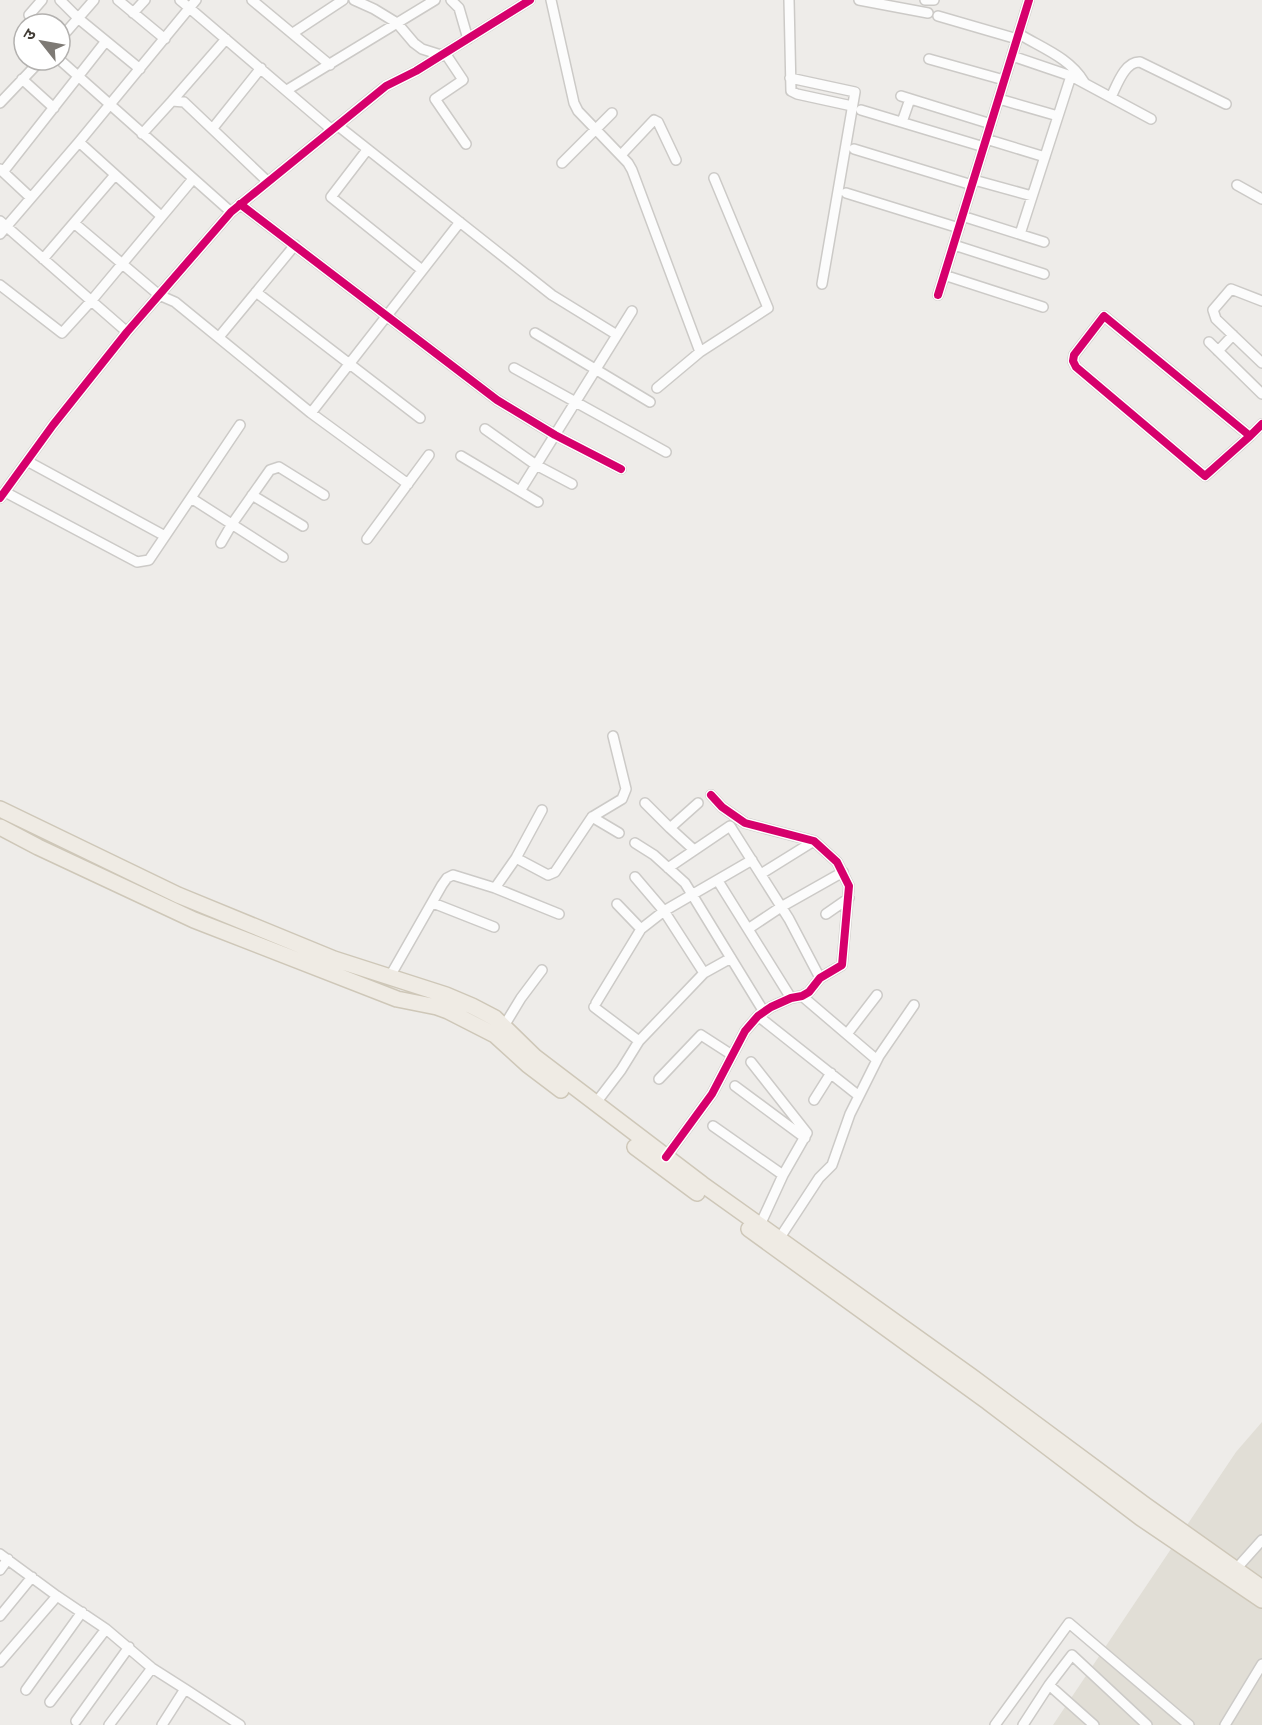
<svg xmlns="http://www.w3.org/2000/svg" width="1262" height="1725" font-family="Lato,'Noto Sans Devanagari',sans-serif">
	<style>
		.residential { fill: #e1ded6 }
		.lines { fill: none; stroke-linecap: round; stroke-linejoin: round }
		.street-casing { stroke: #cccac7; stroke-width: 12 }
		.primary-casing { stroke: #cec7b8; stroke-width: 18 }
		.street { stroke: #fcfcfc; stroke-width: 9 }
		.primary { stroke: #efebe4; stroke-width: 15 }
		.cycleway-casing { stroke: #fff; stroke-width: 11 }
		.cycleway { stroke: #d6006c; stroke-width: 8 }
	</style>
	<rect width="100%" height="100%" fill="#eeece9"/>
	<path class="residential" d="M1262 1422V1725H1053L1236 1452Z"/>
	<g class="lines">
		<g class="street-casing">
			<path id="street" d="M60 0 79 19 140 69
				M118 0 165 39
				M180 0 331 129
				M252 0 330 65
				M354 0 374 9 397 23 414 43 422 49 441 55
				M451 0 459 8 468 39
				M551 0 574 103 578 111 628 163 632 170 700 352
				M789 0 791 91 797 94 852 106
				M859 0 928 13
				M925 0H934
				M133 13 145 0
				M29 15 42 0
				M938 16 1017 39
				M293 33 343 0
				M1019 34C1042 48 1070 58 1084 82
				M60 39 94 0
				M445 53 463 80 435 99 466 144
				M1012 56 1071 76 1151 119
				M929 59 1004 80
				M60 60 231 212
				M790 78 855 92 822 284
				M22 79 54 108
				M287 90 435 0
				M901 96 991 124
				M1111 97C1117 85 1125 61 1140 62L1226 104
				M999 99 1058 116
				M172 101 226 39
				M0 103 41 60
				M861 110 984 147
				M902 122 910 99
				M337 125 552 295 617 335
				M213 128 261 68
				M142 134 172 101 184 102 267 181
				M986 139 1045 157
				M79 142 161 216
				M854 149 972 185
				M367 150 331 197 422 270
				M621 155 654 120 658 122 676 160
				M562 163 612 113
				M0 169 31 198
				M3 172 106 41
				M974 180 1032 196
				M1237 185 1262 199
				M846 193 959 228
				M240 204 497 400 555 435 621 469
				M962 216 1044 242
				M0 221 127 332
				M74 223 159 295 175 302 311 413 408 484
				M0 234 79 142 196 0
				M1020 234 1071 76
				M954 245 1044 274
				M43 259 115 175
				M944 275 1043 307
				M0 285 62 333 92 300 193 179
				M256 292 420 418
				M938 295 1029 0
				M1262 301 1231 289 1213 310 1216 319 1262 363
				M535 333 650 402
				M219 337 295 245
				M1209 342 1262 394
				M1218 351 1233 335
				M514 368 666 452
				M657 388 700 352 768 308 714 178
				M311 413 460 222
				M485 429 536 465 572 484
				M1250 436 1104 316 1074 355 1073 361 1076 367 1205 476 1250 436 1262 424
				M461 456 538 502
				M27 461 165 536
				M520 491 632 311
				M5 492 137 562 149 560 240 425
				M252 495 303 526
				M0 498 53 425 127 332 231 212 386 86 416 71 530 0
				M191 498 283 557
				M367 539 429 455
				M221 543 232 524 270 470 279 467 324 495
				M645 803 670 828
				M592 817 622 799 626 789 613 736
				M635 843 654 855 685 883 764 1012
				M693 849 670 828 698 803
				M516 858 548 875 555 872 592 817 619 833
				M668 868 730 826 789 919 820 978
				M761 874 814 841
				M635 877 664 911 704 973 731 958
				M718 881 791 998
				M495 888 516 858 542 810
				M433 903 494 927
				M617 904 641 929 664 911 752 860
				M826 914 849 898
				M748 929 781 907 843 872
				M389 978 442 885 447 878 453 875 495 888 559 914
				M802 996 877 1060
				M596 1003 641 929
				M594 1007 639 1041
				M758 1016 859 1096
				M504 1026 521 998 542 970
				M847 1034 877 995
				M751 1062 807 1133 783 1175 760 1225
				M659 1079 701 1035 732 1055
				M735 1086 805 1138
				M814 1100 831 1073
				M595 1104 621 1070 639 1041 704 973
				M713 1126 783 1175
				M666 1157 712 1094 745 1031 758 1016 771 1007 791 998 802 996 809 992 820 978 842 965 849 886 837 862 814 841 745 823 722 807 711 795
				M779 1239 819 1178 832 1165 850 1114 879 1056 914 1005
				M0 1554 57 1596 106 1629 152 1668 185 1689
				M1236 1569 1262 1540
				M0 1570 8 1559
				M0 1616 32 1577
				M0 1662 57 1596
				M1049 1685 1094 1725
				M26 1690 82 1612
				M50 1702 106 1629
				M76 1721 129 1647
				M109 1725 152 1668
				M162 1725 185 1689 240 1725
				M995 1725 1069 1623 1189 1725
				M1023 1725 1049 1685 1072 1655 1147 1725
				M1225 1725 1262 1664"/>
		</g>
		<g class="primary-casing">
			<path id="primary" d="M0 809 178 895 334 959 446 995 472 1006 495 1018 535 1057 702 1184 971 1376 1145 1505 1262 1588
				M0 827 38 847 194 920 397 999 437 1007 448 1011 495 1035 528 1065 561 1090
				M635 1147 697 1193
				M749 1229 988 1402 1141 1518 1262 1600"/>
		</g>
		<use href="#street" class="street"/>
		<use href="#primary" class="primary"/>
		<g class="cycleway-casing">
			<path id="cycleway" d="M240 204 497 400 555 435 621 469
				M938 295 1029 0
				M1250 436 1104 316 1074 355 1073 361 1076 367 1205 476 1250 436 1262 424
				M0 498 53 425 127 332 231 212 386 86 416 71 530 0
				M666 1157 712 1094 745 1031 758 1016 771 1007 791 998 802 996 809 992 820 978 842 965 849 886 837 862 814 841 745 823 722 807 711 795"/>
		</g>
		<use href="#cycleway" class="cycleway"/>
	</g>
	<g transform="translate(42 42) rotate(301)"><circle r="28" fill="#ffffff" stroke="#b3b1af" stroke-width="1.5"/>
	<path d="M0-4.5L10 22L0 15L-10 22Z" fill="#7e7a75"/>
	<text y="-9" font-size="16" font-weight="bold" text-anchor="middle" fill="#423d36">उ</text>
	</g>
</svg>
